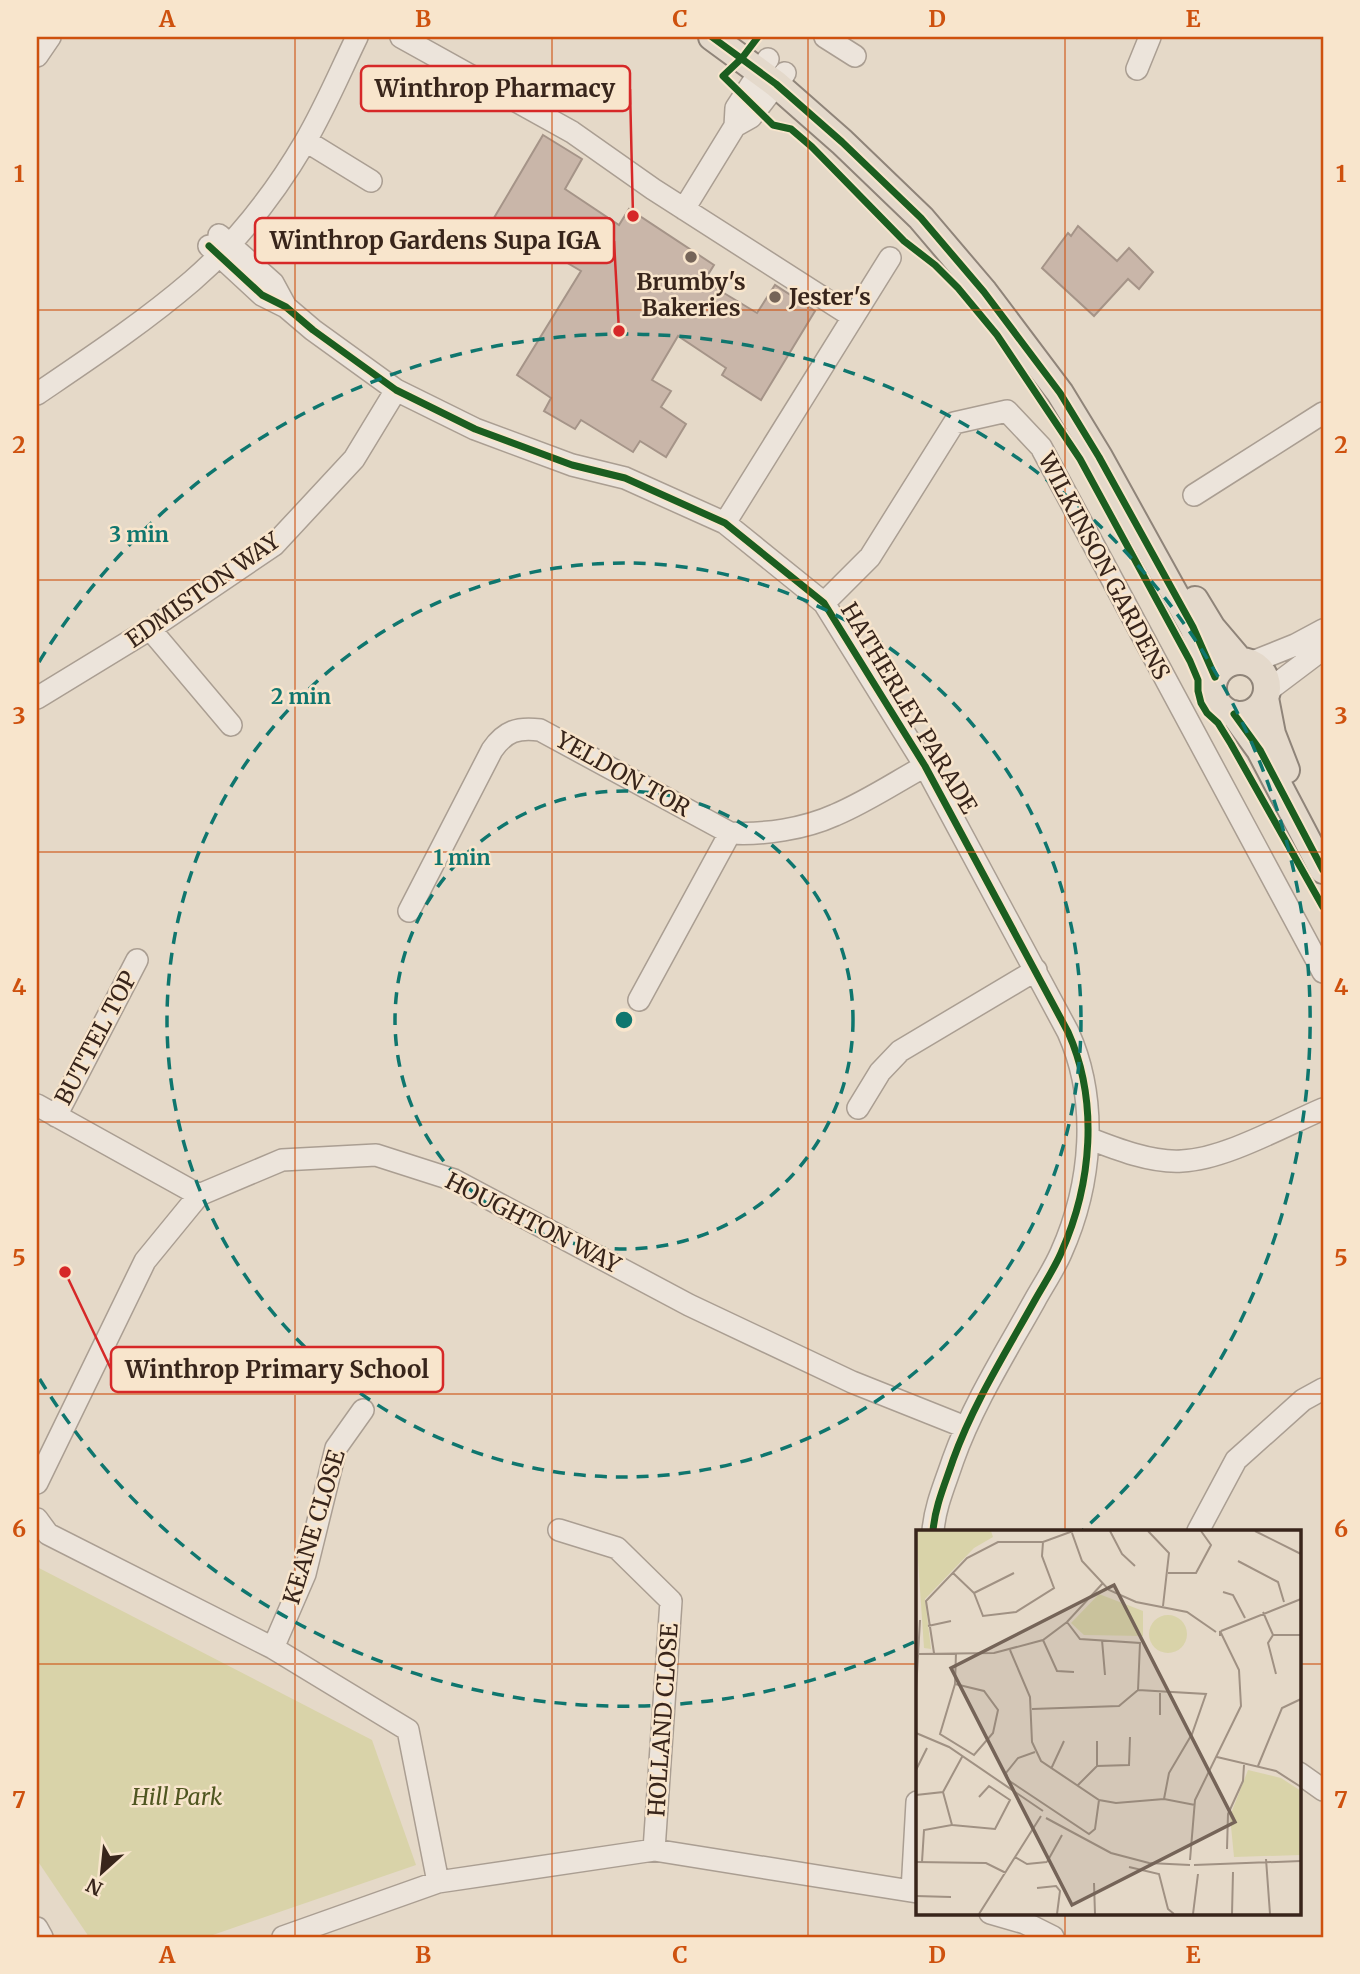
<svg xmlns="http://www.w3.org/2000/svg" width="1360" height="1974" font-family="Merriweather,serif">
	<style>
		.green { fill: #d9d3a9 }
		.building { fill: #c9b6a9; stroke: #a59488; stroke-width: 2 }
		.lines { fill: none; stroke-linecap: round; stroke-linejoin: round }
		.minor-casing { stroke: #aa9e92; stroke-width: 24 }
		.major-casing { stroke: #8f8479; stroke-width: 30 }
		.minor { stroke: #ece4db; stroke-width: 21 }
		.major { stroke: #e4d9cb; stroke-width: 26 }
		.cycleway-casing { stroke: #f8e5cc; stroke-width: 11 }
		.cycleway { stroke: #1b5e20; stroke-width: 7 }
		.grid { fill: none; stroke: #ce510e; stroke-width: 2; stroke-opacity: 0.55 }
		.ring { fill: none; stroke: #0f766e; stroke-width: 3.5; stroke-dasharray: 12 9 }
		.poi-dot { fill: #756458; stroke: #f8e5cc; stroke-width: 2.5 }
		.labels { text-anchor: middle; stroke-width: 5; stroke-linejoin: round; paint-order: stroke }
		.poi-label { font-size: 23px; font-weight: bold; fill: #38251b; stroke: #f8e5cc }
		.street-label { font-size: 23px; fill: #38251b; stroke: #f8e5cc }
		.park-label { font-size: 23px; font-style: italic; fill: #4f5620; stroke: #f8e5cc }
		.inset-road { fill: none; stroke: #a09183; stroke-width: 2 }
		.view { fill: #756458; fill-opacity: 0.15; stroke: #756458; stroke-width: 3.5 }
		.inset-edge { fill: none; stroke: #38251b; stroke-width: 3.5 }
		.centre { fill: #0f766e; stroke: #f8e5cc; stroke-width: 3.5 }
		.ring-label { font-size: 21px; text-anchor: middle; font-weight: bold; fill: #0f766e; stroke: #f8e5cc; stroke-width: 5; stroke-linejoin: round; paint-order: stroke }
		.leader { fill: none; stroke: #d62828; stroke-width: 2.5 }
		.callout-dot { fill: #d62828; stroke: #f8e5cc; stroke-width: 2.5 }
		.callout { fill: #f8e5cc; stroke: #d62828; stroke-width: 2.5 }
		.callout-label { font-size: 24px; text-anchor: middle; font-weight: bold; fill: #38251b }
		.neatline { fill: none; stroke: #ce510e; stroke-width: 2.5 }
		.grid-label { font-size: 23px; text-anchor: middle; font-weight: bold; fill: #ce510e }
	</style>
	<rect width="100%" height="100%" fill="#e5d9c8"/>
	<path class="green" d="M37 1567 372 1740 416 1865 207 1937H89L37 1860Z"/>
	<path class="building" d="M543 135 582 159 565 189 619 225 629 209 714 265 704 281 757 313 775 285 815 311 761 400 722 375 726 368 678 336 652 380 671 391 661 407 686 424 666 457 640 441 633 452 581 420 575 429 544 411 551 398 517 375 581 271 530 241 528 246 491 223Z
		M1078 226 1117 261 1129 248 1153 272 1139 289 1128 279 1094 316 1042 268 1068 233 1071 236Z"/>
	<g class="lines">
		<g class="minor-casing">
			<path id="minor" d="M401 37 572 132 653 189 853 317
				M825 37 855 56
				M37 56 50 37
				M1137 69 1150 37
				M735 126 751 117 785 73
				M306 141 371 181
				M684 209 735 126 736 108 768 59
				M219 235 273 283 286 307
				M209 246 262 295 286 307 313 330 396 390 475 429 572 465 625 478 725 523 824 603 925 766 1068 1032C1099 1101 1092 1184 1061 1253 1054 1269 1044 1284 1035 1300 1006 1352 973 1404 953 1460 945 1484 935 1506 933 1531
				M37 394C90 358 143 323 192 281 236 243 275 193 305 142 325 108 340 72 357 37
				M1194 495 1323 413
				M725 523 890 258
				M824 603 870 557 954 423 1007 411 1041 447 1323 972
				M150 629 231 725
				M1250 663 1295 645 1323 630
				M1266 692 1323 649
				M37 698 150 629 274 545 354 459 396 390
				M409 911 492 750C505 731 518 727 540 730L730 833C764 835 804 829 835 815 866 802 896 782 925 766
				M639 1000 730 833
				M37 1105 199 1195
				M858 1108 880 1072 900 1051 1036 970
				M56 1116 137 960
				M1088 1138C1116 1149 1152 1163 1182 1161 1225 1159 1283 1126 1323 1109
				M37 1483 145 1261 199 1195 282 1160 376 1155 454 1180 689 1305 852 1382 965 1427
				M37 1519 48 1534 273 1648 408 1730 438 1882
				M559 1530 617 1548 671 1601 654 1850
				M1198 1531 1236 1460 1303 1400 1323 1389
				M273 1648 305 1574 336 1448 363 1410
				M1299 1773 1323 1790
				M912 1891 917 1802
				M990 1913 1025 1923 1053 1937
				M37 1928 42 1937
				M283 1937 438 1882 654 1850 917 1892"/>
		</g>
		<g class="major-casing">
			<path id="major" d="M712 37 776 84 842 142 921 218 984 292 1060 393 1099 457 1193 627 1215 677
				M1195 600 1212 628 1240 661
				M1213 688a27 27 0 1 1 54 0a27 27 0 1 1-54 0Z
				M1265 698 1272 734 1286 770
				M1234 714 1260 750 1323 870"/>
		</g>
		<use href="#minor" class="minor"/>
		<use href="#major" class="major"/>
		<g class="cycleway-casing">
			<path id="cycleway" d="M712 37 776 84 842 142 921 218 984 292 1060 393 1099 457 1193 627 1215 677
				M758 37 742 58 723 76 773 125 791 129 812 147 904 241 935 265 958 288 997 335 1080 459 1190 661 1198 680V691L1201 703 1207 713 1218 723 1231 744 1323 907
				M209 246 262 295 286 307 313 330 396 390 475 429 572 465 625 478 725 523 824 603 925 766 1068 1032C1099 1101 1092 1184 1061 1253 1054 1269 1044 1284 1035 1300 1006 1352 973 1404 953 1460 945 1484 935 1506 933 1531
				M1234 714 1260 750 1323 870"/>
		</g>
		<use href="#cycleway" class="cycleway"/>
	</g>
	<path class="grid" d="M295 37V1937M552 37V1937M808 37V1937M1065 37V1531M37 310H1323M37 580H1323M37 852H1323M37 1122H1323M37 1394H1323M37 1664H917M1299 1664H1323M1065 1913V1937"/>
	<g class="ring">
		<circle cx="624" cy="1020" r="229"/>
		<circle cx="624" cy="1020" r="457"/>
		<path d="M914 1642A686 686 0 0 1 39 1378M39 662A686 686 0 1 1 1083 1530"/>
	</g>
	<g class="poi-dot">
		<circle cx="691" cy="257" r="7"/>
		<circle cx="775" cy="297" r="7"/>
	</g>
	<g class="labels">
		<g class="poi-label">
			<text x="691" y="290">Brumby's<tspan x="691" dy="26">Bakeries</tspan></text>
			<text x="789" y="305" text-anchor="start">Jester's</text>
		</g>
		<g class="street-label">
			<text transform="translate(1104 566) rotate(62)" y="8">WILKINSON GARDENS</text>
			<text transform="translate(203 590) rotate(-35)" y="8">EDMISTON WAY</text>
			<text transform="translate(909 708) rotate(59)" y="8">HATHERLEY PARADE</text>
			<text transform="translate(623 774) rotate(29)" y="8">YELDON TOR</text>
			<text transform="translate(96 1038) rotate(-62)" y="8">BUTTEL TOP</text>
			<text transform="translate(533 1223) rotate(27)" y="8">HOUGHTON WAY</text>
			<text transform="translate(314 1527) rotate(-73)" y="8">KEANE CLOSE</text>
			<text transform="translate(663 1720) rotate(-86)" y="8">HOLLAND CLOSE</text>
		</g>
		<g class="park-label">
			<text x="177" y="1805">Hill Park</text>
		</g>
	</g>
	<g transform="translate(916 1530)">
		<rect width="385" height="385" fill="#e5d9c8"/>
		<path d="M0 1H75L77 7 58 18 9 69 15 119 8 118ZM183 64 227 81V106L168 105 155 93ZM233 104a19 19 0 1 1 38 0a19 19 0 1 1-38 0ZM332 240 365 248 385 261V325L318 327 314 286Z" fill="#d9d3a9"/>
		<path class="inset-road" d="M194 1 206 24 219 36M232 1 253 23 247 76M339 1 385 24M156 3 166 31 193 60 220 72 271 82 300 102M322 31 362 52 368 72M37 43 58 63 67 86 100 82 138 58 126 26 127 12M252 43H280L295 15 285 1M307 62 317 65 329 88M58 63 98 43M347 82 357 105H385M12 96 35 91M305 101 385 69M357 105 352 113 360 144M127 110 141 141 158 142M186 110 189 145M94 120 114 167 116 212 125 231 183 270 200 273 248 269 279 275M18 123 10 71 51 28 82 12H127L157 1M3 124 78 123 127 110 151 92 187 53M39 154 68 161 82 180 77 203 58 225 24 204 39 154 40 123M222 160 290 164 276 204 253 243 248 269M0 161 4 90M116 179 203 176 222 160 224 113 164 109 151 92M244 185V161M0 203 33 217 127 281M119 222 102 228 90 243 92 250 173 304 179 299 183 270M301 227 360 241 385 257M181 236V211M342 236 366 178 385 169M135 239 148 211M0 240 11 218M161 256 181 236 213 235 214 207M0 265 27 262 46 227M130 288 195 323 233 333 274 335M36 295 79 299 94 270 73 256 63 267M311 319 312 284 327 251 328 235M99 327 111 334 131 332M350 329 354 384M274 330 279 270 325 176 323 140 304 101V106M0 332 70 333 90 343M6 332 8 300 36 295 27 262M131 332 146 305M278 335 385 331M213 337 243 344 252 379 258 384M178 353 179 384M121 358 140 356 144 361 141 384M0 366 35 367M63 384 125 286M277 384 282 344M316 384 317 342"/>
		<path class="view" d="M198 55 319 292 156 375 35 138Z"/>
		<rect width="385" height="385" class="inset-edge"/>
	</g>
	<circle cx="624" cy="1020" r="10" class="centre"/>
	<g class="ring-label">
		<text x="139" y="542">3 min</text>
		<text x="301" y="704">2 min</text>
		<text x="462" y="865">1 min</text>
	</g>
	<path class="leader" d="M633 216L630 89M619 331L614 241M65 1272L111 1369"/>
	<g class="callout-dot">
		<circle cx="633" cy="216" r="7"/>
		<circle cx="619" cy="331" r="7"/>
		<circle cx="65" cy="1272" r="7"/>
	</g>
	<g class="callout">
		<rect x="361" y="66" width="269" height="45" rx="7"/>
		<rect x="255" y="218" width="359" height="45" rx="7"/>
		<rect x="111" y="1347" width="332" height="45" rx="7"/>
	</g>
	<g class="callout-label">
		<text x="495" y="97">Winthrop Pharmacy</text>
		<text x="435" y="249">Winthrop Gardens Supa IGA</text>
		<text x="277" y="1378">Winthrop Primary School</text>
	</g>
	<rect width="1360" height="1974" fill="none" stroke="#f8e5cc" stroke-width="77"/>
	<g transform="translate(102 1872) rotate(207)" stroke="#f8e5cc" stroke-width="5" paint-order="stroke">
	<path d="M0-5L12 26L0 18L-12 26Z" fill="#38251b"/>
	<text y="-10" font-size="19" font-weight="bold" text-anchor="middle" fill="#38251b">N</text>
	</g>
	<rect x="38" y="38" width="1284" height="1898" class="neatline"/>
	<g class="grid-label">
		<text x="167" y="27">A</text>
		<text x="423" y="27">B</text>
		<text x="680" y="27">C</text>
		<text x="937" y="27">D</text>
		<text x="1193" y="27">E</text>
		<text x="19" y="182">1</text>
		<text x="1341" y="182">1</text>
		<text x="19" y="453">2</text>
		<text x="1341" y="453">2</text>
		<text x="19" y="724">3</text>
		<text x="1341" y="724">3</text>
		<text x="19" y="995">4</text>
		<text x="1341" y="995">4</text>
		<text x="19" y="1266">5</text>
		<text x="1341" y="1266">5</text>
		<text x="19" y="1537">6</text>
		<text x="1341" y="1537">6</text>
		<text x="19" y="1808">7</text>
		<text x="1341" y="1808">7</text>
		<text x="167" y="1963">A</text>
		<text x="423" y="1963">B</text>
		<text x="680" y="1963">C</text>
		<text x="937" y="1963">D</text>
		<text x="1193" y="1963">E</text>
	</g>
</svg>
